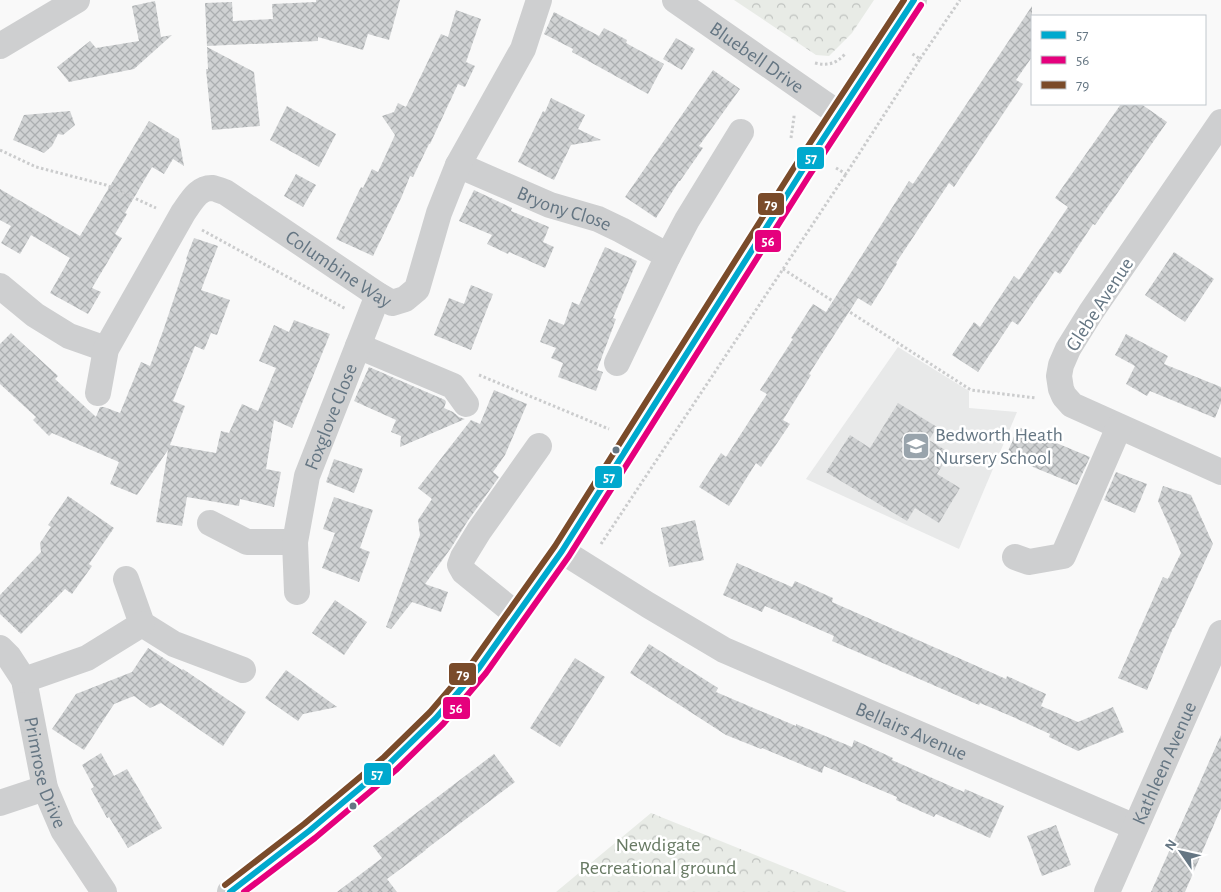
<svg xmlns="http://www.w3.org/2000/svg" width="1221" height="892" font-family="'Alegreya Sans',sans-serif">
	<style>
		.built { fill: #e8e9e9 }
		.forest { fill: url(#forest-crowns) }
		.building { fill: url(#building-cross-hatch) }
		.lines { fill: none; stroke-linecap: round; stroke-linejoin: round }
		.path { stroke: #cbcccd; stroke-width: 3; stroke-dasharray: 2.5 2.5; stroke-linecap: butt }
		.minor { stroke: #cecfd0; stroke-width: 26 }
		.bus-1-casing { stroke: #fff; stroke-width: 10 }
		.bus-2-casing { stroke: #fff; stroke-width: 10 }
		.bus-3-casing { stroke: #fff; stroke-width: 10 }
		.bus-1 { stroke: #00a9ce; stroke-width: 6 }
		.bus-2 { stroke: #e5007d; stroke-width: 6 }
		.bus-3 { stroke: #7a4b2a; stroke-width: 6 }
		.bus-dot { fill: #657683; stroke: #fff; stroke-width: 2 }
		.labels { text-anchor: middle; stroke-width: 5; stroke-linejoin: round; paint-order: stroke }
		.street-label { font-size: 20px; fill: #657683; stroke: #fff }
		.poi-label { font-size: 20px; fill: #657683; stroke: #fff; text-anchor: start }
		.park-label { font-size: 20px; fill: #687a64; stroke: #fff }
		.line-badge { stroke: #fff; stroke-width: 2 }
		.badge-label { font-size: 14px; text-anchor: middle; font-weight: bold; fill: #fff }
	</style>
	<defs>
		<pattern id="forest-crowns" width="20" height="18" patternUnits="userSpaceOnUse" patternTransform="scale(1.25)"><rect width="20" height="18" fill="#e8ebe6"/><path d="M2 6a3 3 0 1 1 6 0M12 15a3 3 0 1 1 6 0" fill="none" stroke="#c0c3c0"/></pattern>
		<pattern id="building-cross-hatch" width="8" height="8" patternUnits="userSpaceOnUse" patternTransform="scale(1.25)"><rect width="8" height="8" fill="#d0d2d3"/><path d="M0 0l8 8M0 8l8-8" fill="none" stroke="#acafb1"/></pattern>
	</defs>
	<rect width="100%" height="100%" fill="#f9f9f9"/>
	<path class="built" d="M898 347 969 391V408L1017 412 959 549 806 479Z"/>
	<path class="forest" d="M734 0H874L852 33 829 56 816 55Z
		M651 813 847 892H556Z"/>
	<path class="building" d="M316 0H400L389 40 368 34 363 50 318 37V41L207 46 205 3 232 2 233 21 273 19 272 4 316 2Z
		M155 1 161 37 172 35 134 69 69 82 57 67 90 41 96 48 139 41 132 6Z
		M1032 6V57L1016 80 1023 84 954 187 949 183 896 263 897 264 871 306 858 298 809 374 811 375 783 420 790 424 761 467 756 463 729 506 699 487 721 453 726 457 767 394 760 390 793 339 791 338 813 304 826 312 909 181 913 184Z
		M456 10 481 19 466 62 475 66 465 87 458 84 430 144H429L413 177 410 176 402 196 373 256 336 239 361 187 363 188 372 169 378 172 395 135 382 116 394 112 398 103 406 107 441 34 448 37Z
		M554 12 599 36 604 28 627 40 626 43 664 64 648 94 572 52 573 49 544 34Z
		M676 38 695 49 682 70 663 59Z
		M207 47 254 72 260 126 212 130 206 69H208Z
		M713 70 740 89 699 146 703 148 680 181H679L656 218 625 197Z
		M551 98 585 115 578 129 601 140 571 145 554 180 518 162 543 111 545 112Z
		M1121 104H1141L1167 122 1095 225 1093 224 1060 274 1055 271 1018 325 1012 321 978 372 952 355 974 322 980 327 1014 276 1019 280 1068 207 1055 198Z
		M287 106 336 134 319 167 270 140Z
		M70 111 75 125 63 135 58 134 52 146 44 153 13 140 24 115Z
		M149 121 179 139 184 166 173 159 164 174 152 167 125 213 127 214 115 234 122 238 92 288 101 292 88 314 50 293 70 258 31 235 20 254 1 243 11 226 0 220V189L80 236Z
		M296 174 316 185 303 207 284 196Z
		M474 190 512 208 511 211 549 227 543 242 554 247 545 268 509 252 508 254 487 244 492 235 459 221Z
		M194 238 218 246 201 290 230 300 217 335 211 333 204 350 195 346 173 401 185 406 170 445 216 453 221 431 229 433 242 404 258 411 276 368 259 361 274 325 289 332 294 320 330 334 292 428 274 420 266 469 281 472 274 507 240 499 239 506 187 497 182 526 156 522 168 450 137 495 110 484 119 462 52 433 49 436 33 420 36 417 0 384V344L11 333 58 376 55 379 96 417 100 407H104L120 413 141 362 150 366 163 331 187 260 186 259Z
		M605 247 637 261 613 318 616 319 597 370 603 372 596 391 558 377 563 363 551 358 556 348 540 342 549 319 564 325 572 302 579 305Z
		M1174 252 1214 279 1185 322 1145 295Z
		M471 285 493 294 471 350 434 335 449 298 464 304Z
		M1126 334 1168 356 1164 364 1221 387V403L1215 418 1150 391 1147 396 1126 384 1135 366 1115 355Z
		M369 367 445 400 446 402 444 408 453 412 459 417 465 419 400 447 401 436 391 432 396 420 354 401Z
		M494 390 527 404 505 455 493 472 499 477 467 522 451 548 425 584 448 592 441 612 412 602 391 629 386 627 420 535 418 520 432 499 418 488 471 420 480 424Z
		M898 403 937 427 929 440 950 453 937 474 960 488 939 523 915 508 907 521 826 472 850 435 870 448Z
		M1018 427 1090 457 1077 485 1006 456Z
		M334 459 363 469 354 493 326 482Z
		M1116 472 1147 484 1135 513 1104 500Z
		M1163 486 1191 495 1213 544 1174 628H1173L1147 690 1118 678 1163 577 1168 579 1181 553 1158 501Z
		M68 496 114 528 89 564 92 566 72 594 65 589 21 634 0 614V595L41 552 40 543 51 527 48 525Z
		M334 497 373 510 360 548 370 552 359 582 322 568 335 533 323 529Z
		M695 520 704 560 669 567 661 528Z
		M737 563 792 587 795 581 833 598 832 602 1006 679 1007 676 1046 694 1041 706 1078 722 1113 707 1124 732 1078 751 1049 737 1050 734 1013 717 980 703 979 705 832 641 834 636 800 621 765 606 762 612 723 595Z
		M335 600 367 622 344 655 312 633Z
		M649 644 718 688 716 692 796 726V724L852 747 854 740 893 758 892 760 930 777 964 792 965 789 1004 806 990 838 936 814 934 817 916 809 896 800 897 797 824 766 822 773 762 748 761 749 726 735 630 673Z
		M148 648 182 670 183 669 246 712 223 746 161 703 150 708 134 696 114 704 84 750 52 729 76 694 132 672Z
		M575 658 605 677 560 747 530 728Z
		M286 670 337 707 303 714 298 721 265 698Z
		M1221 735V808L1185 892H1151Z
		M101 753 114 776 127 769 162 828 128 848 109 817 107 818 91 789 94 787 82 765Z
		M494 754 515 782 425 850H426L387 879 397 892H337L382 858 373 846Z
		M1056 825 1071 865 1042 876 1027 836Z"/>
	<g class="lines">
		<path class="path" d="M920 59 960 0
			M815 63C827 66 836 64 845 54
			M791 138 794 117V115
			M0 150 36 167 106 185 156 208
			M836 168 846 174 920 59 911 53
			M202 230 346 309
			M783 269 971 390 1036 398
			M479 375 609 429
			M601 544 846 174"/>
		<g class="minor">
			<path id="s1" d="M675 0 839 114"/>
			<path d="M0 46 77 0"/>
			<path d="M1221 122 1091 312 1068 349 1061 365 1059 376 1061 389 1064 396 1072 405 1221 472"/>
			<path id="s2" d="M458 165 550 205 598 219 621 230 668 256"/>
			<path d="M0 286 35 315 69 336 106 349"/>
			<path d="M358 346 453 386 466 404"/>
			<path d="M617 363 668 256 687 220 741 132"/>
			<path id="s3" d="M98 393 106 349 183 213C191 202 198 187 213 188 217 189 221 191 225 192L378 295 392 303 405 299 417 289 439 213 458 165 523 49 539 0"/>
			<path d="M210 523 247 542H295"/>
			<path id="s4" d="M562 551 648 605 724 650 1135 827"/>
			<path d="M1015 557 1029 562 1063 556 1119 427"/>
			<path d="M126 579 142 624 174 644 243 670"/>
			<path id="s5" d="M297 592 295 542 307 476 378 295"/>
			<path d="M517 615 464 572 460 565 463 557 479 531 539 446"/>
			<path id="s6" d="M0 648 9 657 24 680 45 788 63 830 104 892"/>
			<path d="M24 680 87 658 142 624"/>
			<path d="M0 803 45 788"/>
			<path d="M230 892 309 831 390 763 436 718 479 668 562 551 802 171 914 0"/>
			<path id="s7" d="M1107 892 1221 633"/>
		</g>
		<g class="bus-1-casing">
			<path id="bus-1" d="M230 892 309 831 390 763 436 718 479 668 562 551 802 171 914 0"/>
		</g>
		<g class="bus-2-casing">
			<path id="bus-2" d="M244 892 315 838 396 770 443 724 486 673 569 556 809 176 921 5"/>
		</g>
		<g class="bus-3-casing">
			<path id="bus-3" d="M225 885 304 824 384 757 430 712 472 663 555 546 795 166 904 0"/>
		</g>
		<use href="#bus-1" class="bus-1"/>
		<use href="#bus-2" class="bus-2"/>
		<use href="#bus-3" class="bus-3"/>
	</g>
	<defs>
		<g id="school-square" transform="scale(1.4375)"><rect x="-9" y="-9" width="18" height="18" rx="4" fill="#99a4ac" stroke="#fff"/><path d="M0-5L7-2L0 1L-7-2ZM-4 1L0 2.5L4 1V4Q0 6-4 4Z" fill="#fff"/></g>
	</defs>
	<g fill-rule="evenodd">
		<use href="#school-square" x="916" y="446"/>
	</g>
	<g class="bus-dot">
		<circle cx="616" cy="450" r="4.5"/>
		<circle cx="353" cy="806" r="4.5"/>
	</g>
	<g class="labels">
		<g class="street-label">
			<text dy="7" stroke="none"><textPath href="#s1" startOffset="100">Bluebell Drive</textPath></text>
			<text dy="7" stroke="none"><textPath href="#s2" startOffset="115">Bryony Close</textPath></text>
			<text dy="7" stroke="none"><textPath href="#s3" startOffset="392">Columbine Way</textPath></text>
			<text transform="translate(1099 304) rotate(-57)" y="7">Glebe Avenue</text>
			<text dy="7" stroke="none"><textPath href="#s5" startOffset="181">Foxglove Close</textPath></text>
			<text dy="7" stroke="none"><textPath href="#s4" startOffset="394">Bellairs Avenue</textPath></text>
			<text dy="7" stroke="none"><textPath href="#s7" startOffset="141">Kathleen Avenue</textPath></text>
			<text dy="7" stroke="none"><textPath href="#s6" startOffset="135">Primrose Drive</textPath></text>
		</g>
		<g class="poi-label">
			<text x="935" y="441">Bedworth Heath<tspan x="935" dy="23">Nursery School</tspan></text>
		</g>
		<g class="park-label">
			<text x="658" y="851">Newdigate<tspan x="658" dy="23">Recreational ground</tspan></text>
		</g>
	</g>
	<g class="line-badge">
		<rect x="796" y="146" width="29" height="24" rx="5" fill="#00a9ce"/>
		<rect x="757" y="192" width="28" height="24" rx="5" fill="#7a4b2a"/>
		<rect x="754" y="229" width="28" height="24" rx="5" fill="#e5007d"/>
		<rect x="594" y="465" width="29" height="24" rx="5" fill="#00a9ce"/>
		<rect x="448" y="662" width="29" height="24" rx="5" fill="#7a4b2a"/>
		<rect x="442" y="696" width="29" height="24" rx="5" fill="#e5007d"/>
		<rect x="363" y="762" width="29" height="24" rx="5" fill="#00a9ce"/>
	</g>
	<g class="badge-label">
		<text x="811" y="163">57</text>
		<text x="771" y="209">79</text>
		<text x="768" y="246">56</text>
		<text x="609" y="482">57</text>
		<text x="463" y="679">79</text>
		<text x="456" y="713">56</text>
		<text x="377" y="779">57</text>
	</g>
	<rect x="1031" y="15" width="175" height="90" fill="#ffffff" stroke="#c1c8cd"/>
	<rect x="1041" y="31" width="25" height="8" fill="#00a9ce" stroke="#c1c8cd"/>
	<text x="1076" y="40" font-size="15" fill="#657683">57</text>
	<rect x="1041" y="56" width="25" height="8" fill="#e5007d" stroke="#c1c8cd"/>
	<text x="1076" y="65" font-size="15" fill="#657683">56</text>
	<rect x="1041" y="81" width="25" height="8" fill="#7a4b2a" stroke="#c1c8cd"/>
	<text x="1076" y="90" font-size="15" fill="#657683">79</text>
	<g transform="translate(1181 852) rotate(304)" stroke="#ffffff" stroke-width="4" paint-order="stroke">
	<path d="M0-4L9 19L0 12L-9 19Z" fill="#657683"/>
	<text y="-8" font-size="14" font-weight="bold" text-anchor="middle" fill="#657683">N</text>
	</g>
</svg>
